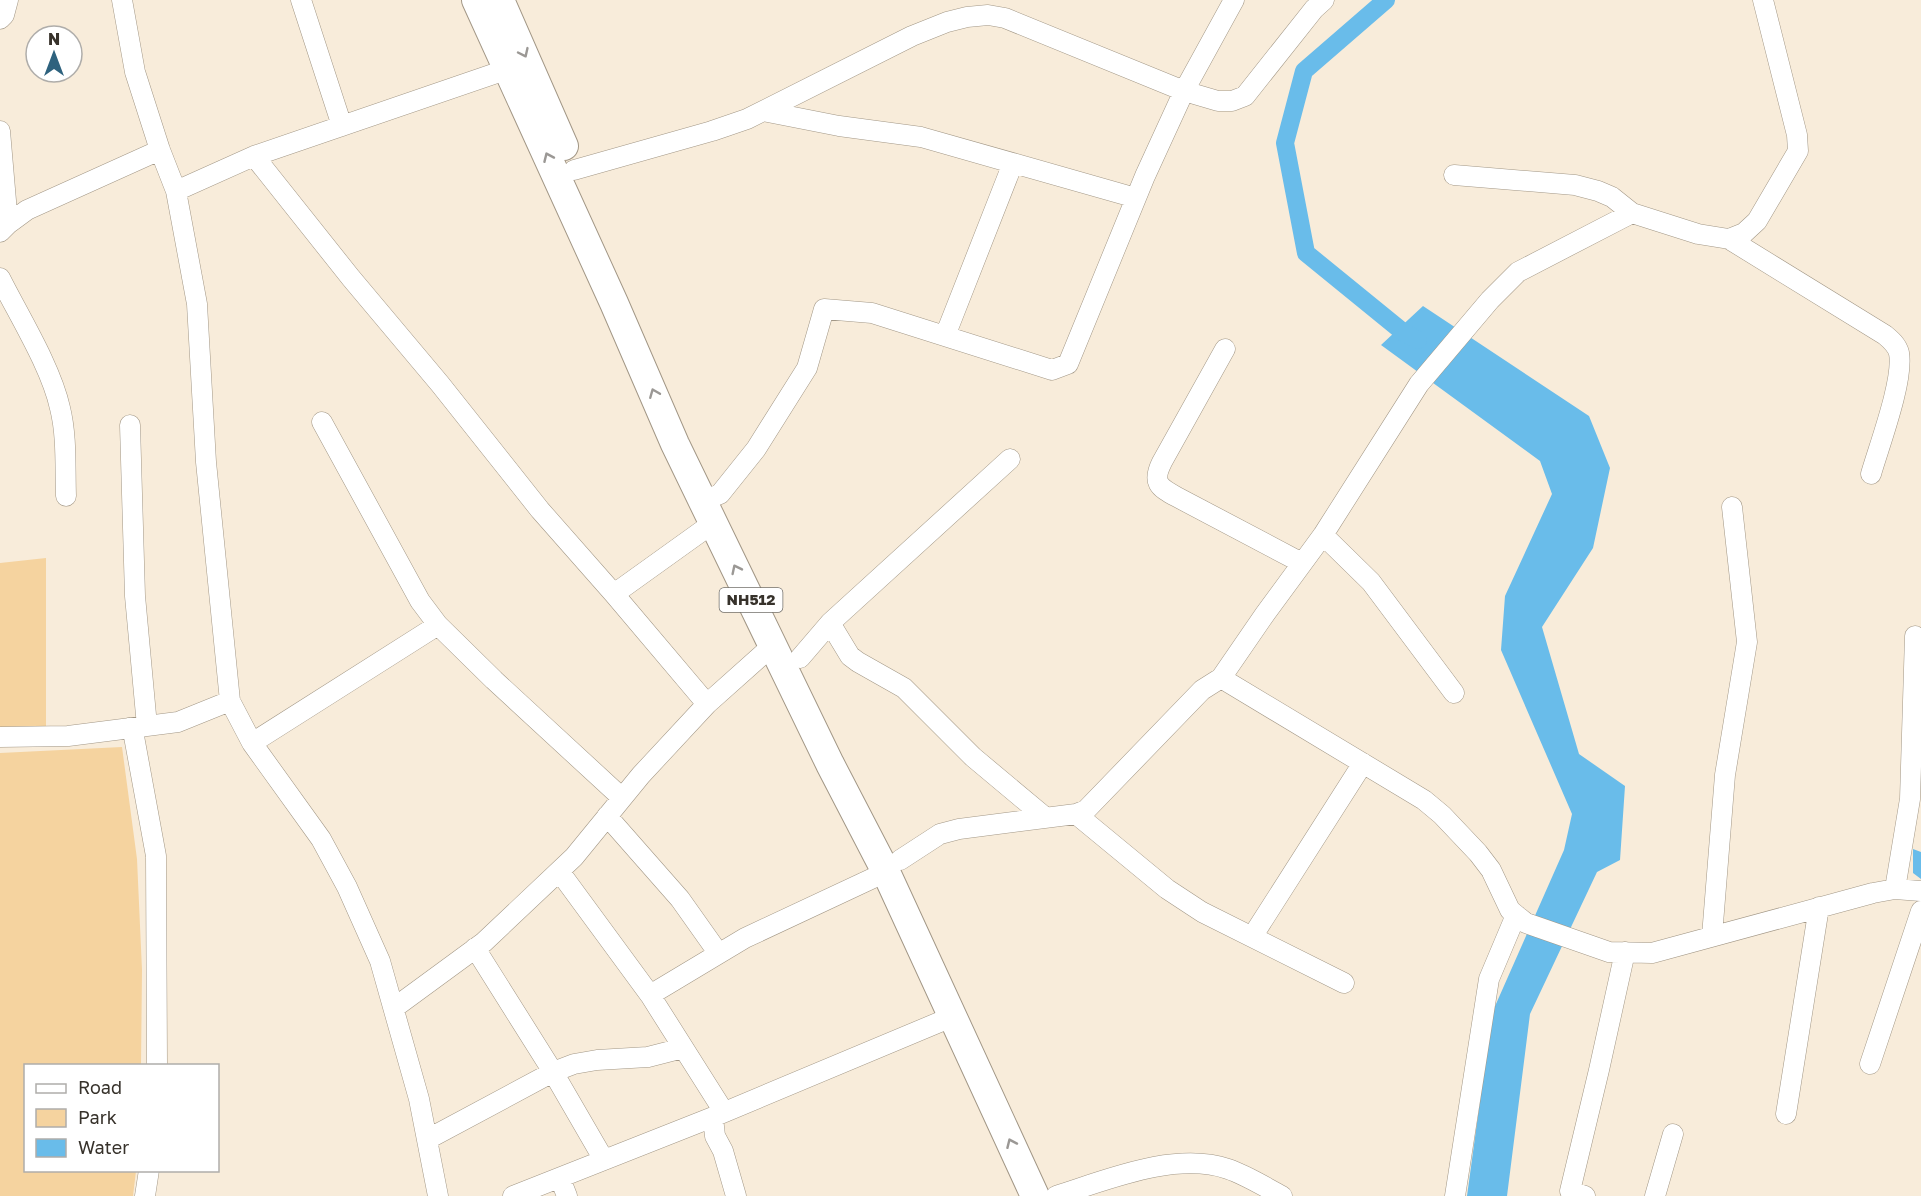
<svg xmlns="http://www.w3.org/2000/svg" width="1921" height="1196" font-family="'Golos Text',sans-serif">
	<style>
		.green { fill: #f5d39f }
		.water { fill: #69bcea }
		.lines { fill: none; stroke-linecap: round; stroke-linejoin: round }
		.canal { stroke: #69bcea; stroke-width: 18 }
		.minor-casing { stroke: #a29786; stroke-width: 21 }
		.highway-casing { stroke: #a29786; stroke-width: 30 }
		.minor { stroke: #fff; stroke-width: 20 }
		.highway { stroke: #fff; stroke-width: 28 }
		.oneway { stroke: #9b9895 }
		.labels { text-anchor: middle; stroke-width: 5; stroke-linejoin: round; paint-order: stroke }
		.shield { fill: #fff; stroke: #73706b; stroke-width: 1.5 }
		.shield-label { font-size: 15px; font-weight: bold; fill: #37322b }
	</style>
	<rect width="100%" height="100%" fill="#f8ecda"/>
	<path class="green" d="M46 558V729L0 727V563Z
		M122 747 137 859 142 970 141 1065 26 1066V1170L136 1171 133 1196H0V753Z"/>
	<path class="water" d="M1423 306 1589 416 1610 468 1593 548 1542 627 1579 754 1625 786 1620 860 1597 872 1530 1014 1507 1196H1467L1492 1013 1564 850 1572 814 1501 650 1505 596 1552 494 1540 461 1381 345Z
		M1913 849 1921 852V879L1913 873Z"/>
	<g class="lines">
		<path class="canal" d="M1386 0 1304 71 1285 143 1306 253 1403 332 1418 340"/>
		<g class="minor-casing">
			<path id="minor" d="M122 0 135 72 160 150 176 191 197 304 206 462 230 701 252 743 321 839 347 887 380 961 419 1099 438 1196
				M301 0 342 126
				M0 19 4 15 8 0
				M763 111 839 126 921 137 1136 198
				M0 131 8 224
				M254 156 351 278 440 384 540 510 614 594 707 704
				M574 170 712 131 747 119 912 36 947 22 967 17 988 15 1005 18 1184 91 1218 101H1232L1245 96 1314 9 1324 0
				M1454 175 1575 185 1598 191 1612 197 1632 213 1698 234 1729 239 1744 233 1757 221 1798 151 1797 135 1763 0
				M176 191 254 156 508 69
				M0 232 8 224 27 210 160 150
				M1729 239 1885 335C1891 340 1897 345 1899 353 1904 380 1879 446 1871 474
				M0 278C19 316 51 367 60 408 67 436 65 467 66 496
				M945 336 1013 163
				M1225 349 1162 462C1152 482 1158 487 1177 497L1302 563
				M322 422 420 601 438 625 494 680 622 798
				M130 425 135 596 147 726
				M702 501 720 494 756 449 807 368 824 309 872 313 1052 370 1068 364 1145 176 1184 91 1234 0
				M1323 535 1371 582 1454 693
				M614 594 713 523
				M830 623 850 656 858 662 904 688 973 757 1046 818
				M800 658 830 623 1010 459
				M1221 678 1424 800 1442 815 1478 853 1491 870 1510 910 1516 915 1526 923 1609 952 1652 953 1873 893 1895 889 1921 891
				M129 728 133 731 156 856 157 1066
				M0 737 68 736 178 722 230 701
				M252 743 438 625
				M1076 814 1167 889 1202 912 1344 983
				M607 816 680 899 714 947 716 955
				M900 860 940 834 959 829 1076 814 1086 810 1202 690 1221 678 1265 614 1323 535 1419 384 1490 300 1518 272 1632 213
				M559 871 650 995 724 1112
				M1895 889 1910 799 1915 636
				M1712 936 1725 775 1747 642 1732 507
				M1252 937 1363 763
				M475 948 553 1072 604 1160
				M650 995 745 938 886 872
				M394 1008 484 942 574 857 641 775 707 704 773 645
				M1870 1064 1921 911
				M1786 1114 1819 907
				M713 1117 715 1136 723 1151 736 1196
				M428 1139 553 1072 574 1064 597 1060 648 1057 683 1048
				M560 1178 567 1196
				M145 1196 149 1170
				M513 1196 713 1117 954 1016
				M1056 1196C1107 1180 1175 1151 1228 1169 1246 1175 1265 1187 1282 1196
				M1455 1196 1489 979 1516 915
				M1585 1196 1570 1191 1599 1070 1625 952
				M1655 1196 1673 1134"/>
		</g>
		<g class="highway-casing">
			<path id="highway" d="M476 0 614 303 675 444 830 764 886 872 1035 1196
				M500 0 564 146"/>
		</g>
		<use href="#minor" class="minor"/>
		<use href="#highway" class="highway"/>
	</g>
	<defs><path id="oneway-chevron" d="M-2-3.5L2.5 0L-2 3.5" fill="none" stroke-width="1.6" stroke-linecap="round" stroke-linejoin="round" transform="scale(1.5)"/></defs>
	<g class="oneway">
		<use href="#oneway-chevron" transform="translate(524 53) rotate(65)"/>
		<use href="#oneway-chevron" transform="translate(548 157) rotate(-114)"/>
		<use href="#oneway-chevron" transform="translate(654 393) rotate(-112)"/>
		<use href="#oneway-chevron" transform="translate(736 569) rotate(-116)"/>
		<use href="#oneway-chevron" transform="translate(1011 1143) rotate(-114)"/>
	</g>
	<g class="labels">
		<rect class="shield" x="719.5" y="588" width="63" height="24" rx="4.5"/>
		<g class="shield-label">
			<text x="751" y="605">NH512</text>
		</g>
	</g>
	<rect x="24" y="1064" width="195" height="108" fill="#ffffff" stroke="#afadaa" stroke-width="1.5"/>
	<rect x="36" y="1084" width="30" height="9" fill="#ffffff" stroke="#afadaa" stroke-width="1.5"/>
	<text x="78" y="1094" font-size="18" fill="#37322b">Road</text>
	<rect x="36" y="1109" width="30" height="18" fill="#f5d39f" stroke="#afadaa" stroke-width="1.5"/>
	<text x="78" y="1124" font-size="18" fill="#37322b">Park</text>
	<rect x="36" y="1139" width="30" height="18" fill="#69bcea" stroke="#afadaa" stroke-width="1.5"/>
	<text x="78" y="1154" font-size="18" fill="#37322b">Water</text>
	<g transform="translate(54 54)"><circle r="28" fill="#ffffff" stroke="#afadaa" stroke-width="1.5"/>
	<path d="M0-4.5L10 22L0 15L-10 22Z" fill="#2e627e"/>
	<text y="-9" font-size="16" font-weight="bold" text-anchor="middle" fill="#37322b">N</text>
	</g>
</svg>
